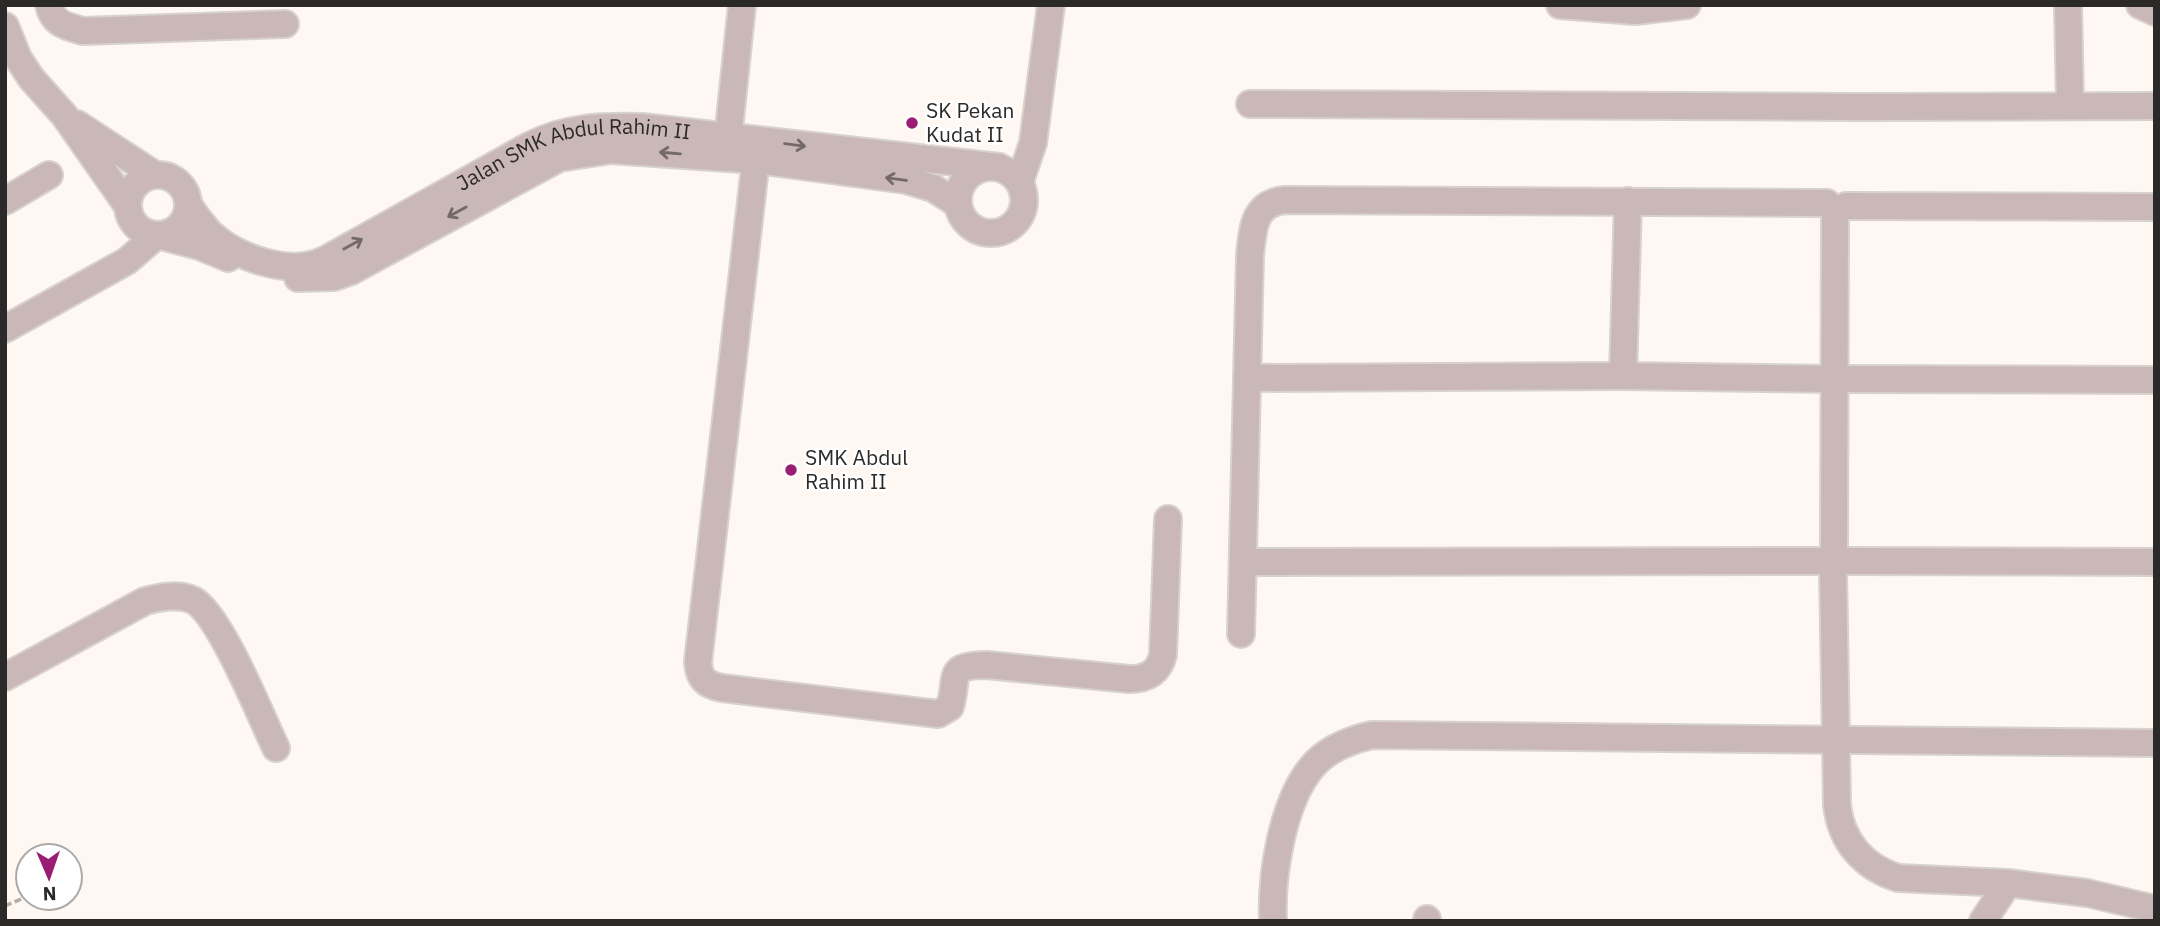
<svg xmlns="http://www.w3.org/2000/svg" width="2160" height="926" font-family="'IBM Plex Sans',sans-serif">
	<style>
		.lines { fill: none; stroke-linecap: round; stroke-linejoin: round }
		.minor-casing { stroke: #d8d2ce; stroke-width: 30 }
		.path { stroke: #b2ada9; stroke-width: 3.5; stroke-dasharray: 7 3.5; stroke-linecap: butt }
		.minor { stroke: #c9b8b7; stroke-width: 26 }
		.oneway { stroke: #736a68 }
		.poi-dot { fill: #9a1d74; stroke: #fff; stroke-width: 2.5 }
		.labels { text-anchor: middle; stroke-width: 5; stroke-linejoin: round; paint-order: stroke }
		.poi-label { font-size: 21px; fill: #2c2a28; stroke: #fff; text-anchor: start }
		.street-label { font-size: 21px; fill: #2c2a28; stroke: #fff }
	</style>
	<rect width="100%" height="100%" fill="#fef7f2"/>
	<g class="lines">
		<g class="minor-casing">
			<g id="minor">
				<path d="M49 5C53 24 66 26 83 31L285 24"/>
				<path d="M1560 5 1635 11 1687 5"/>
				<path d="M2068 5 2070 106"/>
				<path d="M2140 5 2155 12"/>
				<path d="M5 26 18 58 31 78 64 115 127 205"/>
				<path d="M1250 104 1857 107 2155 106"/>
				<path d="M77 124 155 175"/>
				<path d="M728 138 742 5"/>
				<path d="M758 141 698 662C699 679 706 685 722 688L938 714 950 707C959 677 945 665 987 665L1129 679C1146 679 1158 674 1163 655L1168 519"/>
				<circle cx="991" cy="200" r="33"/>
				<circle cx="158" cy="205" r="30"/>
				<path d="M1020 181 1033 143 1051 5"/>
				<path d="M5 201 49 175"/>
				<path id="s1" d="M189 206C195 215 202 224 209 232 236 258 290 277 325 260L529 146C566 127 601 126 642 127L999 167"/>
				<path d="M1846 206 2155 207"/>
				<path d="M161 236 199 246 228 258"/>
				<path d="M298 278 334 277 351 271 559 158 611 150 757 160 906 180 933 188 958 204"/>
				<path d="M5 329 127 261 157 235"/>
				<path d="M1623 376 1628 201"/>
				<path d="M1247 378 1623 376 1835 379 2155 380"/>
				<path d="M1834 552 1835 215"/>
				<path d="M1841 561 2155 562"/>
				<path d="M1243 562 1825 561"/>
				<path d="M1833 568 1837 805C1841 841 1863 867 1898 878L2008 883 2087 893 2155 909"/>
				<path d="M1241 634 1250 255C1253 229 1253 203 1285 200L1827 203"/>
				<path d="M5 677 145 601C160 597 178 593 193 600 220 614 261 717 276 748"/>
				<path d="M1273 921C1271 876 1282 803 1312 767 1327 749 1350 740 1372 735L2155 743"/>
				<path d="M1427 921V919"/>
				<path d="M1983 921 2008 883"/>
			</g>
		</g>
		<path class="path" d="M5 906 28 896"/>
		<use href="#minor" class="minor"/>
	</g>
	<defs><path id="oneway-shaft" d="M-6 0H5M1.5-3L5.5 0L1.5 3" fill="none" stroke-width="1.6" stroke-linecap="round" stroke-linejoin="round" transform="scale(1.75)"/></defs>
	<g class="oneway">
		<use href="#oneway-shaft" transform="translate(795 145) rotate(7)"/>
		<use href="#oneway-shaft" transform="translate(670 153) rotate(-175)"/>
		<use href="#oneway-shaft" transform="translate(896 179) rotate(-172)"/>
		<use href="#oneway-shaft" transform="translate(457 212) rotate(151)"/>
		<use href="#oneway-shaft" transform="translate(353 244) rotate(-29)"/>
	</g>
	<g class="poi-dot">
		<circle cx="912" cy="123" r="7"/>
		<circle cx="791" cy="470" r="7"/>
	</g>
	<g class="labels">
		<g class="poi-label">
			<text x="926" y="118">SK Pekan<tspan x="926" dy="24">Kudat II</tspan></text>
			<text x="805" y="465">SMK Abdul<tspan x="805" dy="24">Rahim II</tspan></text>
		</g>
		<g class="street-label">
			<text dy="7" stroke="none"><textPath href="#s1" startOffset="434">Jalan SMK Abdul Rahim II</textPath></text>
		</g>
	</g>
	<rect width="2160" height="926" fill="none" stroke="#2c2a28" stroke-width="14"/>
	<g transform="translate(49 877) rotate(178)"><circle r="33" fill="#ffffff" stroke="#abaaa9" stroke-width="2"/>
	<path d="M0-5L12 26L0 18L-12 26Z" fill="#9a1d74"/>
	<text y="-10" font-size="19" font-weight="bold" text-anchor="middle" fill="#2c2a28">N</text>
	</g>
</svg>
